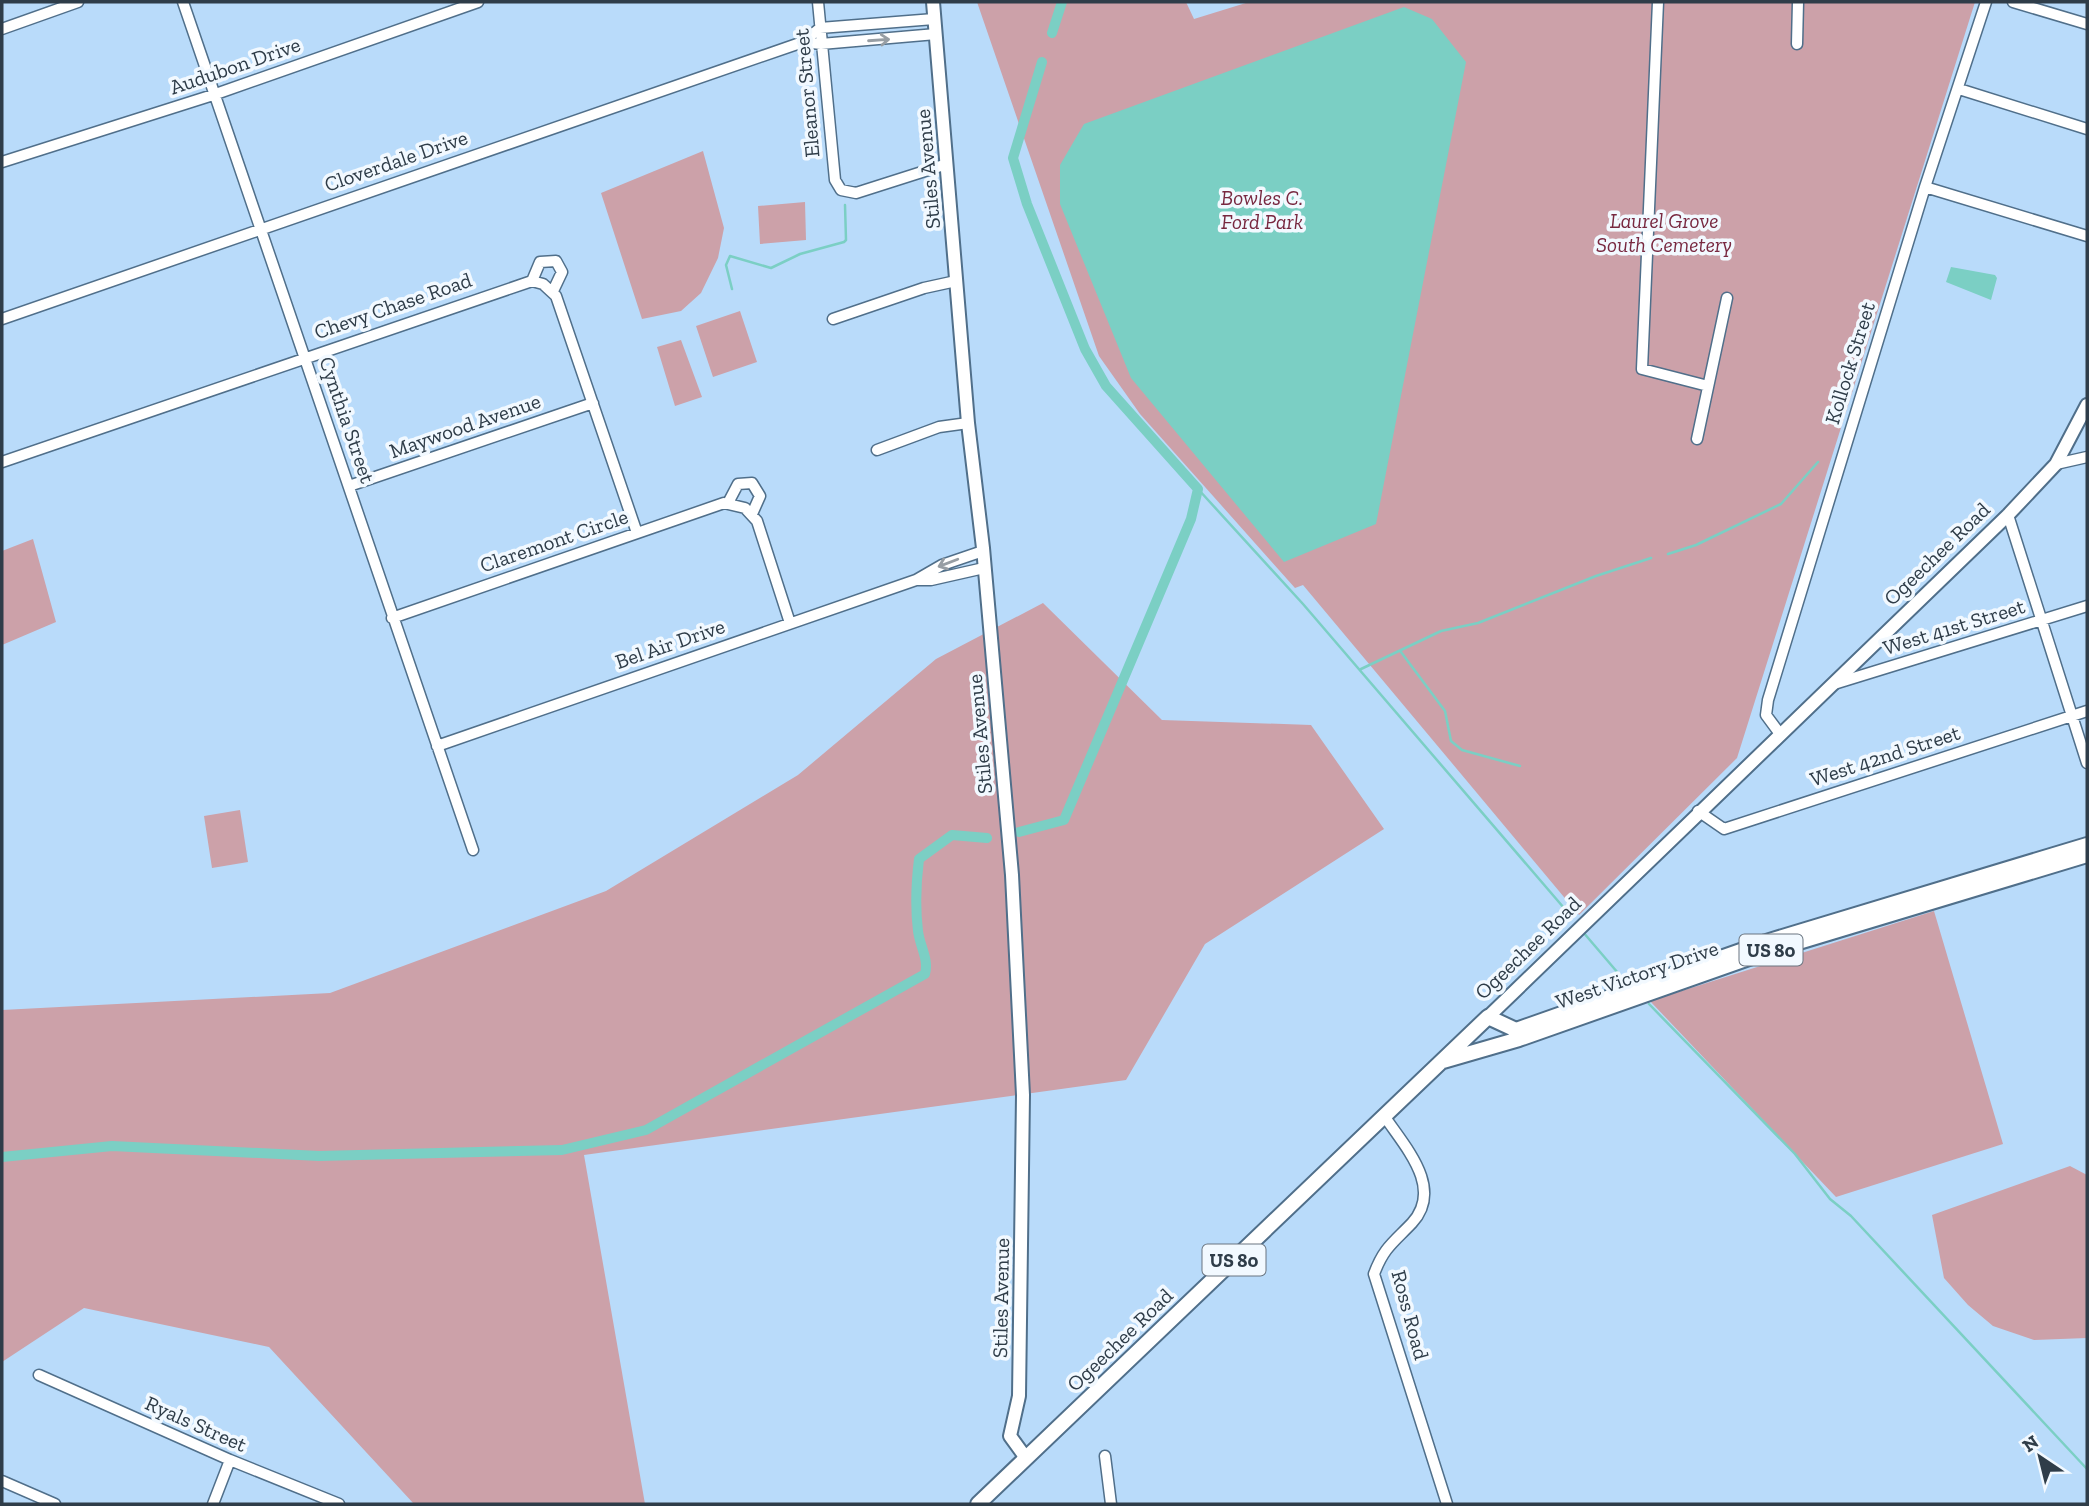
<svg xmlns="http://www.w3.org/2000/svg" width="2089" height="1506" font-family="'Zilla Slab',serif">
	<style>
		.green { fill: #cca1a9 }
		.water { fill: #7bcfc4 }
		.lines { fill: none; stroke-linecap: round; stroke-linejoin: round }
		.stream { stroke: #7bcfc4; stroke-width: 2.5 }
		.canal { stroke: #7bcfc4; stroke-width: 10 }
		.street-casing { stroke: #506f8a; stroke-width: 13 }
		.secondary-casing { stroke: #506f8a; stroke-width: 16 }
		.primary-casing { stroke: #506f8a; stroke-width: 18 }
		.street { stroke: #fff; stroke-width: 10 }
		.secondary { stroke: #fff; stroke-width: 12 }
		.primary { stroke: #fff; stroke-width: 14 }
		.oneway { stroke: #979ea4 }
		.labels { text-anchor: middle; stroke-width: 7; stroke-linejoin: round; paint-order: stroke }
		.shield { fill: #f2f9ff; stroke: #6a7580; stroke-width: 2 }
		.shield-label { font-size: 19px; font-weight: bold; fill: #2f3d49 }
		.street-label { font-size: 21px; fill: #2f3d49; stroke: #f2f9ff }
		.park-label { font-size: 21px; font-style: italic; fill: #782840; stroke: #f2f9ff }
	</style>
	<rect width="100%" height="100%" fill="#b9dbfa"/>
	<path class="green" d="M977 2H1186L1194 19 1249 2H1975L1737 758 1579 915 1303 585 1295 588 1140 414 1099 356Z
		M703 151 724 228 718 258 701 293 681 311 642 319 601 193Z
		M805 202 806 240 760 244 758 206Z
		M740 311 757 362 713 377 696 326Z
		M681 340 702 397 675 406 657 347Z
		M33 539 56 622 2 645V551Z
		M1043 603 1162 720 1311 725 1384 829 1205 944 1126 1080 584 1155 645 1504H414L269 1347 84 1308 2 1362V1010L330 993 606 891 798 775 936 659Z
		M240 810 248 862 212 868 204 816Z
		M1934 911 2003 1144 1836 1197 1650 1001Z
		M2070 1166 2087 1175V1338L2034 1340 1993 1326 1968 1305 1944 1278 1932 1215Z"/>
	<path class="water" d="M1404 7 1432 19 1466 62 1376 524 1284 562 1131 378 1060 204V165L1084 124Z
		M1951 267 1995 275 1997 278 1991 300 1946 282Z"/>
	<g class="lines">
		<path class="stream" d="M732 289 726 265 730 256 771 268 800 254 844 242 846 240 845 205
			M1198 489 1303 604 1570 915
			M1668 554 1696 545 1781 504 1818 462
			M1401 652 1445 711 1451 741 1462 750 1520 766
			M1361 669 1441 631 1478 623 1596 576 1651 558
			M1583 932 1624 980
			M1649 1004 1795 1154 1830 1199 1851 1216 2087 1469"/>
		<path class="canal" d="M1052 33 1062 2
			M1019 832 1064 820 1191 519 1198 489 1106 386 1085 349 1027 204 1013 158 1042 62
			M2 1157 112 1146 319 1156 562 1150 646 1130 925 974C929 959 920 947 918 931 915 906 916 883 919 859L952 835 987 838"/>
		<g class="street-casing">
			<path id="street" d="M183 2 473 850
				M818 2 835 180 841 190 856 193 947 164
				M1658 2 1642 369 1708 386
				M2013 2 2087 24
				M2 29 78 2
				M803 42 821 44 936 34
				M1797 44 1798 2
				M1959 89 2087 129
				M2 162 213 95 478 2
				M1925 187 2087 236
				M532 281 540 262 556 261 562 272 553 291
				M2 319 803 42 820 28 934 19
				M833 319 924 288 956 281
				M1697 439 1727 298
				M877 450 939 427 968 423
				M2 462 532 281 543 284 556 296 637 533
				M2056 464 2087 457
				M349 486 593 403
				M728 503 738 484 752 483 760 496 752 514
				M2008 515 2087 763
				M916 580H931L984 568
				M392 618 724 503 745 508 757 521 790 623
				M1834 684 2087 606
				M1780 734 1766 715 1768 700 1925 187 1986 2
				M437 746 916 580 942 565 983 551
				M1698 811 1724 829 2087 711
				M1385 1117C1405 1147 1444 1188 1412 1223 1394 1242 1384 1247 1374 1274L1447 1504
				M39 1375 230 1460 339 1504
				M1105 1456 1111 1504
				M2 1481 55 1504
				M213 1504 230 1460"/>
		</g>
		<g class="secondary-casing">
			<path id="secondary" d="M933 2 968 423 983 548 1012 875 1023 1095 1019 1396 1010 1436 1026 1458
				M1488 1017 2008 515 2056 464 2087 405"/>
		</g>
		<g class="primary-casing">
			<path id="primary" d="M1443 1061 1519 1039 1769 951 2087 855
				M978 1504 1488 1017 1516 1030 1766 942 2087 845"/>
		</g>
		<use href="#street" class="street"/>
		<use href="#secondary" class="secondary"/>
		<use href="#primary" class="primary"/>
	</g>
	<defs><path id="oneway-shaft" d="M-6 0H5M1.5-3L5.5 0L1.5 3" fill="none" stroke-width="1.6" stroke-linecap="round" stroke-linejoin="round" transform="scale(1.75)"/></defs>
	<g class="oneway">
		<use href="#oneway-shaft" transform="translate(879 40) rotate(-4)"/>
		<use href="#oneway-shaft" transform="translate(948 563) rotate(159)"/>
	</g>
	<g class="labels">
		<g class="shield">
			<rect x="1739.5" y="934.5" width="63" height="31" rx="5"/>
			<rect x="1202.5" y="1244.5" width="63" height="31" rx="5"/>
		</g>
		<g class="shield-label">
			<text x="1771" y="957">US 80</text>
			<text x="1234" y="1267">US 80</text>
		</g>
		<g class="street-label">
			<text transform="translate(235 66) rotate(-19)" y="7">Audubon Drive</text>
			<text transform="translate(807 93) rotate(-95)" y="7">Eleanor Street</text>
			<text transform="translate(396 161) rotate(-19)" y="7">Cloverdale Drive</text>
			<text transform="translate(928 169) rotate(-95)" y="7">Stiles Avenue</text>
			<text transform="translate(393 306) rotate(-19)" y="7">Chevy Chase Road</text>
			<text transform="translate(1850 363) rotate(-73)" y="7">Kollock Street</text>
			<text transform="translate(347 420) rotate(71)" y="7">Cynthia Street</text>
			<text transform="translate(465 426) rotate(-19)" y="7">Maywood Avenue</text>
			<text transform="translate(554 541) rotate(-19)" y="7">Claremont Circle</text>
			<text transform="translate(1937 554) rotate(-44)" y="7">Ogeechee Road</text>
			<text transform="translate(1954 627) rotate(-17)" y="7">West 41st Street</text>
			<text transform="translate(670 644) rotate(-19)" y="7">Bel Air Drive</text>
			<text transform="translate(980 734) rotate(-95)" y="7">Stiles Avenue</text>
			<text transform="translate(1885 756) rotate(-18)" y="7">West 42nd Street</text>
			<text transform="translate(1528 948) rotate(-44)" y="7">Ogeechee Road</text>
			<text transform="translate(1637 975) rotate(-19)" y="7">West Victory Drive</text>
			<text transform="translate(1001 1298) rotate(-89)" y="7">Stiles Avenue</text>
			<text transform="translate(1410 1315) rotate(75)" y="7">Ross Road</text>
			<text transform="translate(1120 1340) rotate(-44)" y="7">Ogeechee Road</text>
			<text transform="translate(196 1424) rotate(24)" y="7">Ryals Street</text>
		</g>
		<g class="park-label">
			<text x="1262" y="205">Bowles C.<tspan x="1262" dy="24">Ford Park</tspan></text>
			<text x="1664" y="228">Laurel Grove<tspan x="1664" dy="24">South Cemetery</tspan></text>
		</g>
	</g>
	<rect width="2089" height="1506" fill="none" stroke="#2f3d49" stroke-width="7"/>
	<g transform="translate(2040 1457) rotate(325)" stroke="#f2f9ff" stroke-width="5" paint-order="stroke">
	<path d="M0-5L12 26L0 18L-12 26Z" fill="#2f3d49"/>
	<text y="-10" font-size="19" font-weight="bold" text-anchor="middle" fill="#2f3d49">N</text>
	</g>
</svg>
